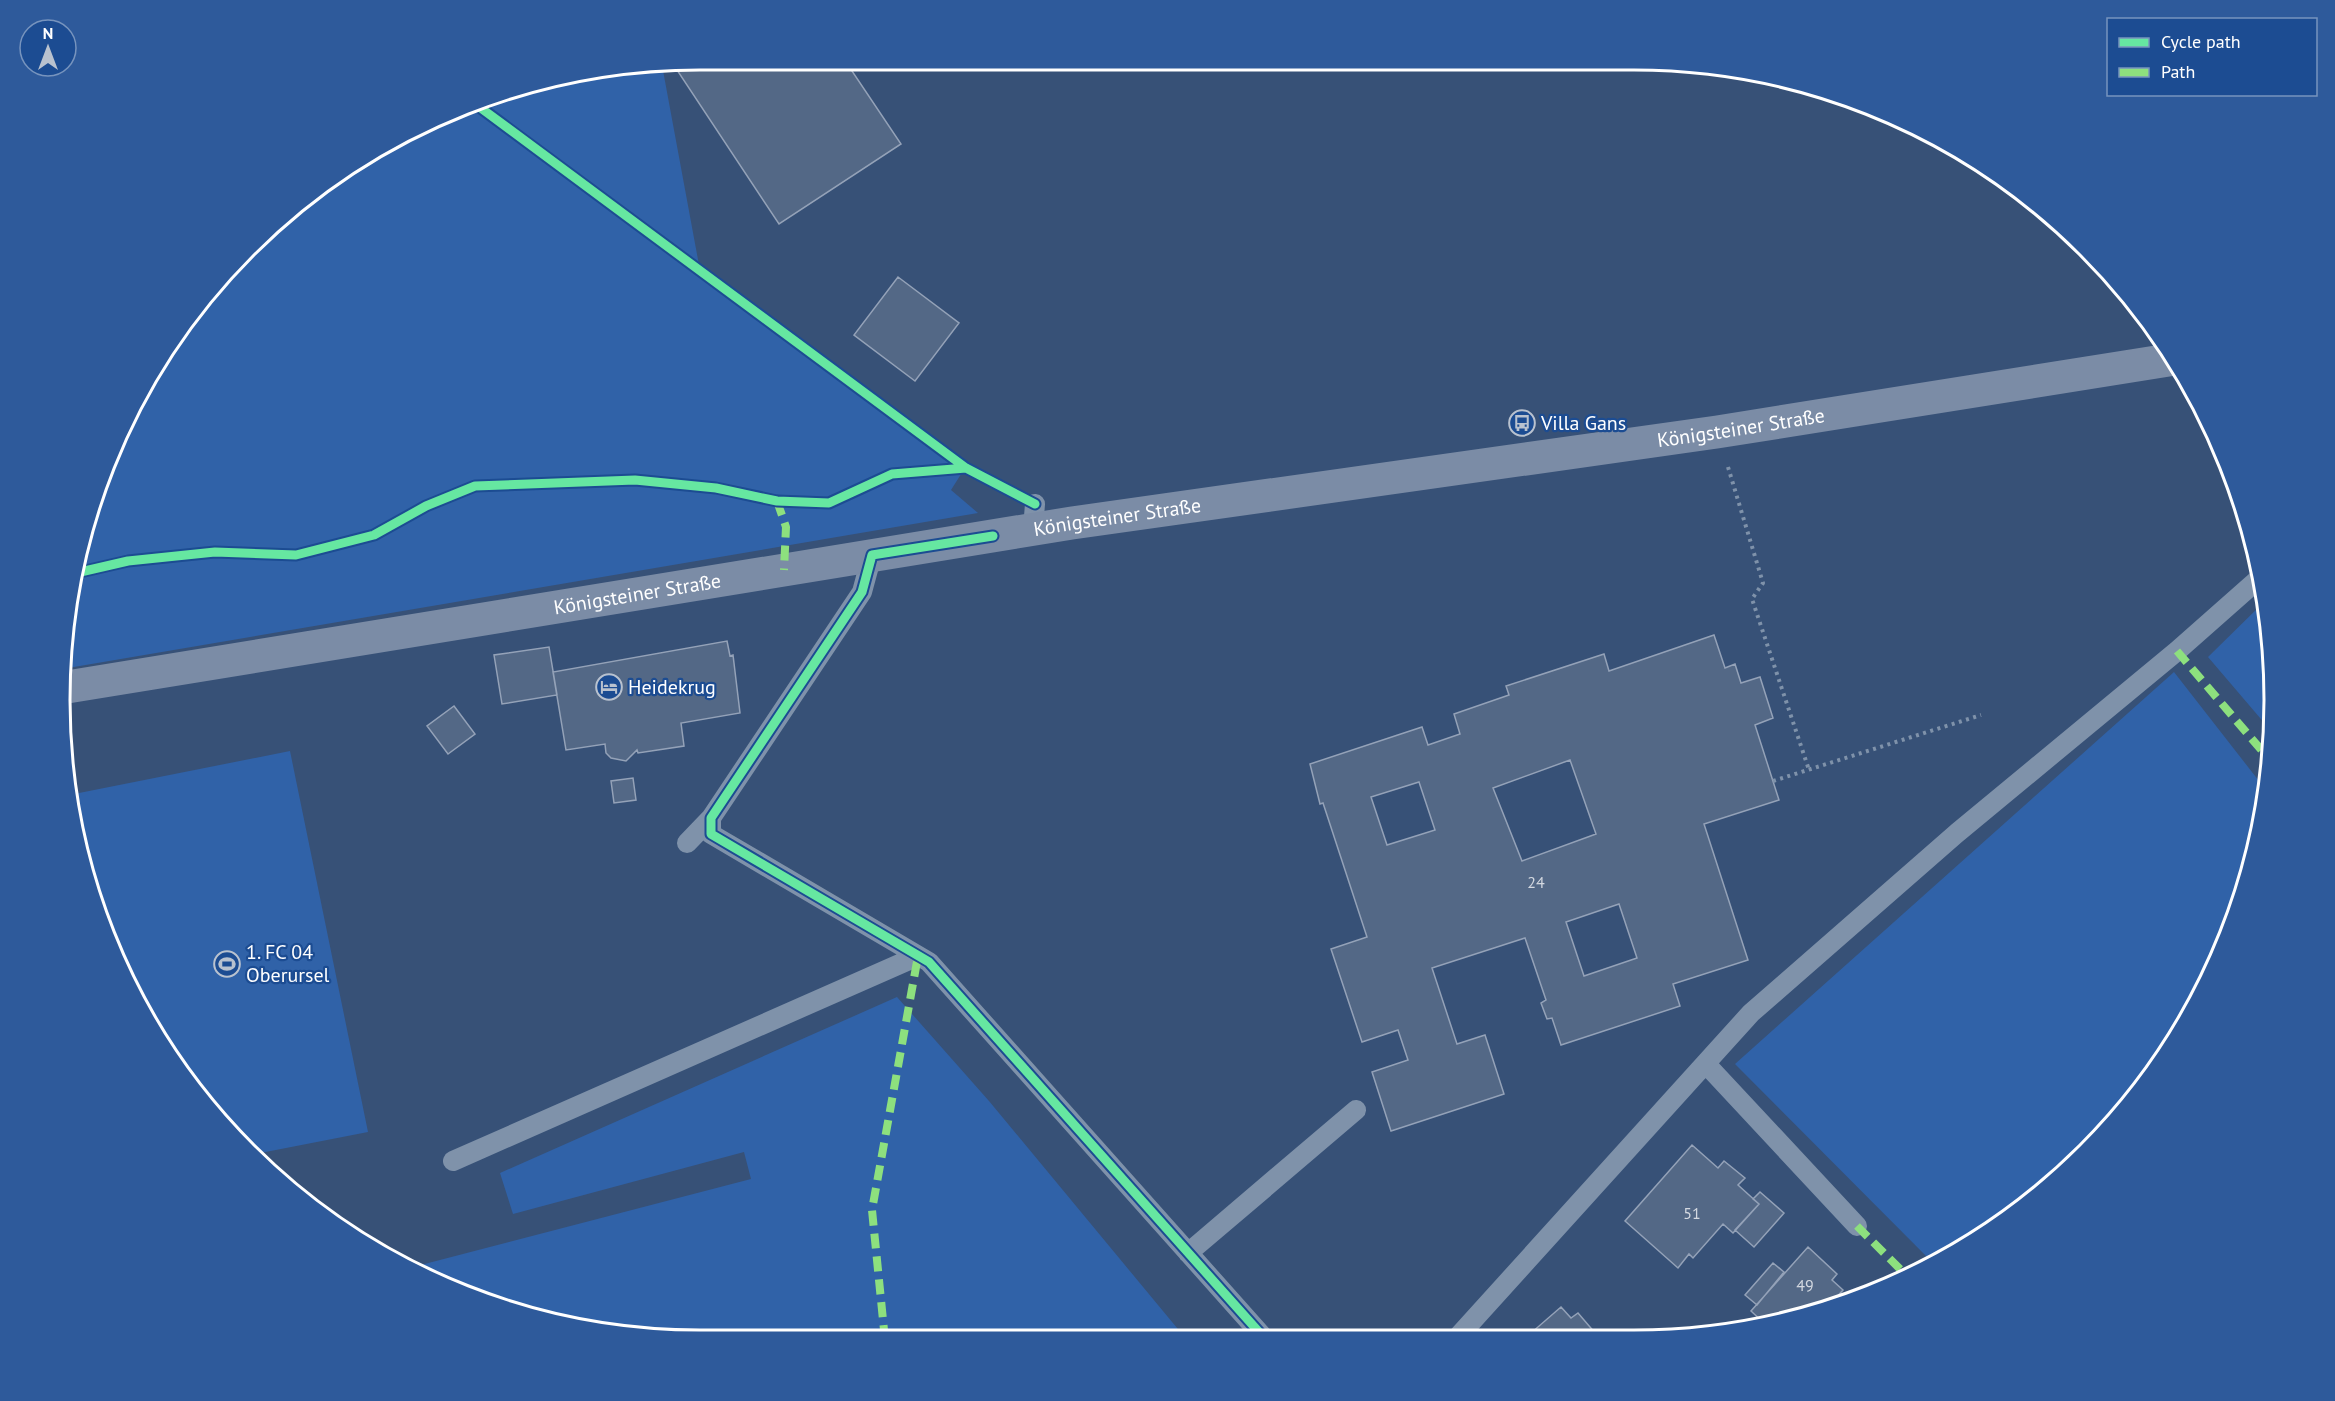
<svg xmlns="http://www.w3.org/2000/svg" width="2335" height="1401" font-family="'PT Sans',sans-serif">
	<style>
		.green { fill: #3062a8 }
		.building { fill: #536886; stroke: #94a2b8; stroke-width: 1.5; fill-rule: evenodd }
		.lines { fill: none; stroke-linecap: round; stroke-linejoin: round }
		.path { stroke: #7f92aa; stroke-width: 4; stroke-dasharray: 3 4.5; stroke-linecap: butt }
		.service { stroke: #7f92aa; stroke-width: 20 }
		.secondary { stroke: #7b8ca6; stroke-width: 33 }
		.quiet { stroke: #8de07e; stroke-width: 8; stroke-dasharray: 15 8; stroke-linecap: butt }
		.cycleway-casing { stroke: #1c4c92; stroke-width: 13 }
		.cycleway { stroke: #66e7a1; stroke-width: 9 }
		.labels { text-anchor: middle; stroke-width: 4.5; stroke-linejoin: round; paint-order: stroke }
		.number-label { font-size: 16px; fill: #d4d9e1 }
		.poi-label { font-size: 20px; fill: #fff; stroke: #1c4c92; text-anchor: start }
		.street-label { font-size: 20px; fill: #fff; stroke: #1c4c92 }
		.rim { fill: none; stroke: #fff; stroke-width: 3 }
	</style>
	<rect width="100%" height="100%" fill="#375177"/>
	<path class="green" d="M662 65 699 265 963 471 951 490 978 513 62 669 66 617 94 495 168 344 247 248 311 192 417 126 495 94 617 66Z
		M2265 601 2275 701 2272 732 2208 657Z
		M2174 672 2266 790 2263 826 2226 946 2167 1057 2057 1182 1954 1255 1934 1264 1735 1064Z
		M290 751 368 1132 250 1155C159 1068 82 920 69 795Z
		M897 997 989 1101 1187 1340H658L494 1307 413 1267 751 1179 744 1152 513 1214 500 1173Z"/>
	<path class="building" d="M684 65H848L901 144 779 224 677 70Z
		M898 277 959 323 915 381 854 335Z
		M1714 635 1725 668 1735 664 1741 683 1760 677 1773 718 1755 725 1779 800 1704 824 1748 960 1673 984 1680 1006 1561 1045 1552 1018 1547 1019 1541 1003 1546 1000 1525 938 1432 968 1457 1044 1485 1035 1504 1094 1391 1131 1372 1072 1408 1060 1398 1030 1362 1042 1331 949 1367 937 1323 803 1320 804 1310 764 1422 727 1428 745 1460 734 1454 714 1509 695 1506 686 1604 654 1609 671ZM1570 760 1596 834 1522 861 1493 788ZM1419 782 1435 830 1387 845 1371 797ZM1619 904 1637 958 1584 976 1566 922Z
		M727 641 730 656 733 655 740 713 681 723 684 746 638 753 637 750 626 761 611 758 606 753 605 744 566 750 553 672Z
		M549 647 557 695 502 704 494 655Z
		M454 706 475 734 448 754 427 726Z
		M633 778 636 800 614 803 611 781Z
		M1692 1145 1718 1168 1724 1161 1745 1178 1738 1185 1759 1204 1733 1233 1723 1224 1693 1258 1689 1254 1678 1268 1625 1221Z
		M1760 1192 1784 1213 1754 1247 1735 1230 1759 1204 1753 1199Z
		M1808 1247 1837 1274 1832 1280 1843 1290 1827 1308 1801 1319 1766 1325 1751 1311Z
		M1773 1263 1784 1272 1757 1305 1745 1295Z
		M1561 1307 1571 1318 1578 1313 1596 1334 1591 1340H1523Z"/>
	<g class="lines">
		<path class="path" d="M1728 467 1763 583 1752 599 1809 770
			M1773 781 1981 715"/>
		<path class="service" d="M1033 529 1035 504
			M711 818V834L929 962 1266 1340
			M687 843 711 818 862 592 872 555
			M1706 1064 1857 1226
			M453 1161 918 956
			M1188 1253 1356 1110
			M1455 1340 1751 1013 1957 833 2177 651 2263 575"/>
		<path class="secondary" id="s1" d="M61 688 1072 523 1717 432 2175 359"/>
		<path class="quiet" d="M777 501 786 527 784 570
			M2177 651 2269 759
			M1857 1226 1906 1275
			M885 1340 872 1210 918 956"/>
		<g class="cycleway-casing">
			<path id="cycleway" d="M474 103 966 468 1035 504
				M993 536 872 555 862 592 711 818V834L929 962 1266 1340
				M76 573 128 561 215 552 296 555 374 535 426 506 475 486 635 480 716 488 777 501 829 503 892 474 966 468"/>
		</g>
		<use href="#cycleway" class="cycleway"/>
	</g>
	<defs>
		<g id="bus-ring" transform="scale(1.35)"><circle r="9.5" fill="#1c4c92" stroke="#b9c2cf" stroke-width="1.5"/><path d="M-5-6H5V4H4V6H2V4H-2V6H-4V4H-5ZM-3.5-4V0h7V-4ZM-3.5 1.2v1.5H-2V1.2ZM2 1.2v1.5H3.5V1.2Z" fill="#b9c2cf"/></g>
		<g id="hotel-ring" transform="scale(1.35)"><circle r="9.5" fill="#1c4c92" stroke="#b9c2cf" stroke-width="1.5"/><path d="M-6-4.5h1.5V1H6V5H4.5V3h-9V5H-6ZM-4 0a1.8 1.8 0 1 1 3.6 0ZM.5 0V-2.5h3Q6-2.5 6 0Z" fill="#b9c2cf"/></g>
		<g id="stadium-ring" transform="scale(1.35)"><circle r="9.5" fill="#1c4c92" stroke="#b9c2cf" stroke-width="1.5"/><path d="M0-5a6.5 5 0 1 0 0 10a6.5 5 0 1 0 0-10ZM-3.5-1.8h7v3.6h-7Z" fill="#b9c2cf"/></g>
	</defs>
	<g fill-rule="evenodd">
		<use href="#bus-ring" x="1522" y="423"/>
		<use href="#hotel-ring" x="609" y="687"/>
		<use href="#stadium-ring" x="227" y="964"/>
	</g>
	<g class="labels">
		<g class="number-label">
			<text x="1536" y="888">24</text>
			<text x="1692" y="1219">51</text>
			<text x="1805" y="1291">49</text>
		</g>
		<g class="poi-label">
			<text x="1541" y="430">Villa Gans</text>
			<text x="628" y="694">Heidekrug</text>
			<text x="246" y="959">1. FC 04<tspan x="246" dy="23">Oberursel</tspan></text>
		</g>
		<g class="street-label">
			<text dy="7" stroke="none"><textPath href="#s1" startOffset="1700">Königsteiner Straße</textPath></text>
			<text dy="7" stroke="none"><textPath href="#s1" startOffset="1070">Königsteiner Straße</textPath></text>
			<text dy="7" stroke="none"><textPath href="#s1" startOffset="584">Königsteiner Straße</textPath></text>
		</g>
	</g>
	<path d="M0 0H2335V1401H0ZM700 70H1634A630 630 0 0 1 2264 700V700A630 630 0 0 1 1634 1330H700A630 630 0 0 1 70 700V700A630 630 0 0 1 700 70Z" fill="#2e5a9b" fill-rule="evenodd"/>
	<path class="rim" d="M700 70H1634A630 630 0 0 1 2264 700V700A630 630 0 0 1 1634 1330H700A630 630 0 0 1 70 700V700A630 630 0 0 1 700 70Z"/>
	<rect x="2107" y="18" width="210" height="78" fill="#1c4c92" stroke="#7794be" stroke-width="1.5"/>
	<rect x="2119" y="38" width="30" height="9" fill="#66e7a1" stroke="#7794be" stroke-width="1.5"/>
	<text x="2161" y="48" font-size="18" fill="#ffffff">Cycle path</text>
	<rect x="2119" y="68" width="30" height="9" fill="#8de07e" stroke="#7794be" stroke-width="1.5"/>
	<text x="2161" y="78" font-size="18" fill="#ffffff">Path</text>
	<g transform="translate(48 48)"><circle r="28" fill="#1c4c92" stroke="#7794be" stroke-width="1.5"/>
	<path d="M0-4.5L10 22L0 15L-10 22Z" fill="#b9c2cf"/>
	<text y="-9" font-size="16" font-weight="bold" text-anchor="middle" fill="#ffffff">N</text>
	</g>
</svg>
